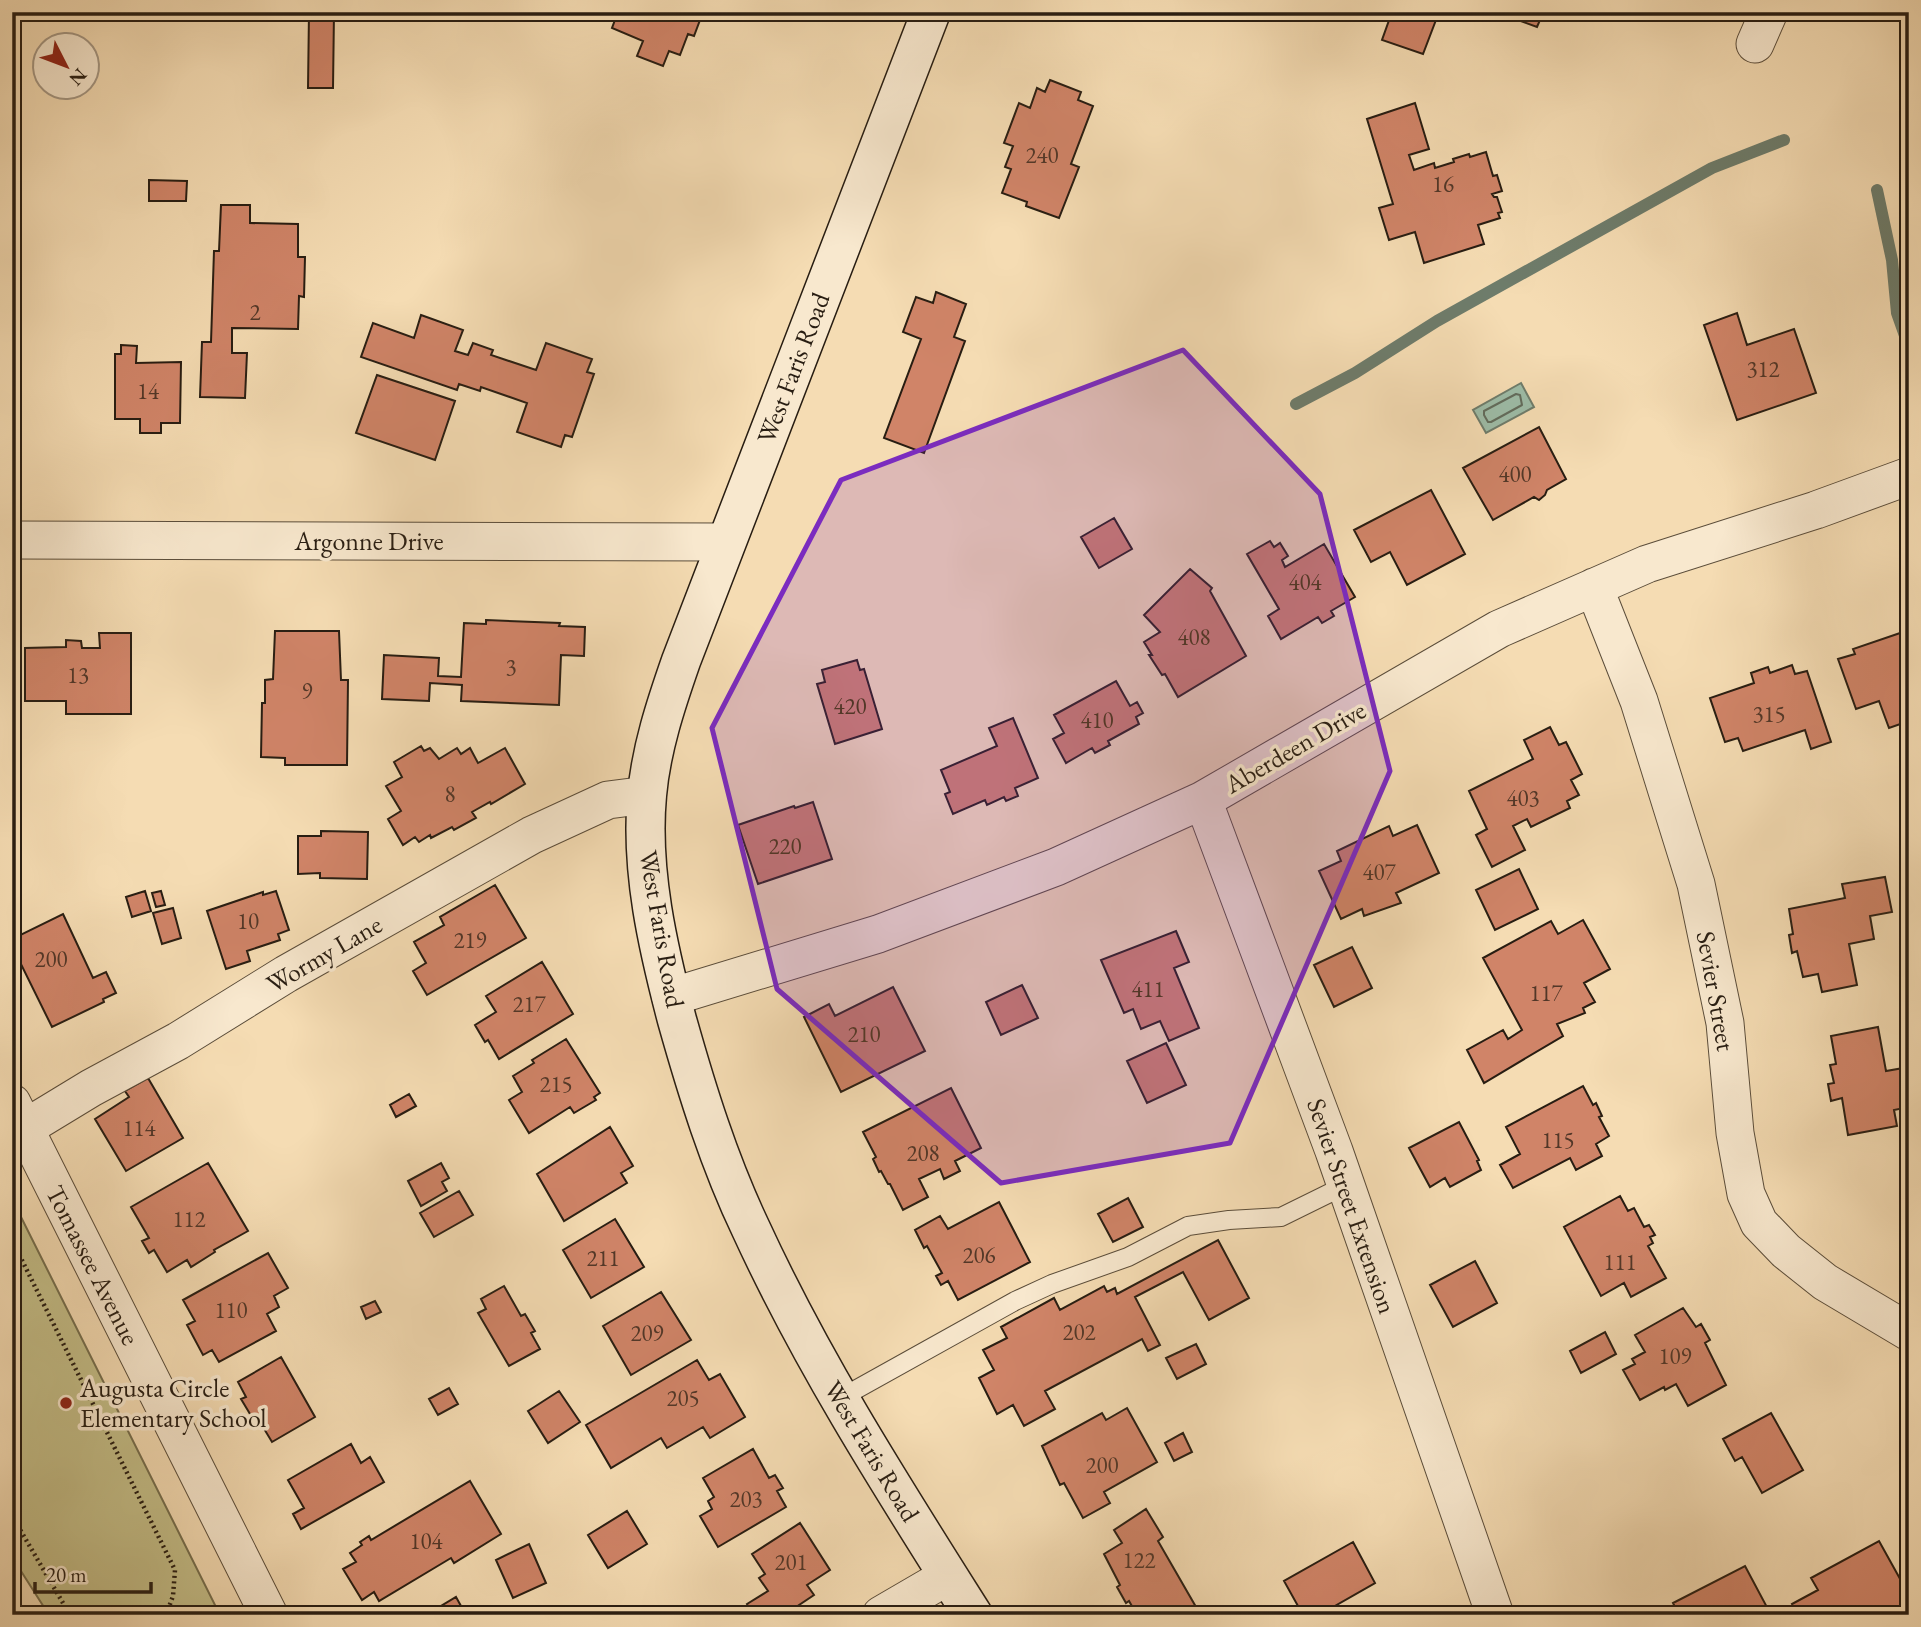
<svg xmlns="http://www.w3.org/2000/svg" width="1921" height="1627" font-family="'EB Garamond',serif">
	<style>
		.green { fill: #c4be88; stroke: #766e4d; stroke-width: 2 }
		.water { fill: #9dbca7; stroke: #6e7c6b; stroke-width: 2 }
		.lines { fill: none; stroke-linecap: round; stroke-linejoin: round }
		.shore { stroke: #626c5c; stroke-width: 2 }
		.stream { stroke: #6e7c6b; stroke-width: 12 }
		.building { fill: #d08468; stroke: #281d12; stroke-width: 2 }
		.service-casing { stroke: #5b4d3a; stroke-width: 20 }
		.minor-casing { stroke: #5b4d3a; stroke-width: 39 }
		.secondary-casing { stroke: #281d12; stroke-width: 41 }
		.path { stroke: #281d12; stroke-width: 4.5; stroke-dasharray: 2 3.5; stroke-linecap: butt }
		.service { stroke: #f8e8ce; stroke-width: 18 }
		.minor { stroke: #f8e8ce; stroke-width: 37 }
		.secondary { stroke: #f8e8ce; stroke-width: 38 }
		.marked { fill: #7b2cbf; fill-opacity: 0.2; stroke: #7b2cbf; stroke-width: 5; stroke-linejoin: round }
		.poi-dot { fill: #8f2418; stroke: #f8e8ce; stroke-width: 2.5 }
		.labels { text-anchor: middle; stroke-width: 7; stroke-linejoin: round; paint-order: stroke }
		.number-label { font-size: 23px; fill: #523728 }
		.street-label { font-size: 26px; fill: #281d12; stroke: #f8e8ce }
		.poi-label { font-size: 26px; fill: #281d12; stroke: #f8e8ce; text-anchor: start }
	</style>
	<rect width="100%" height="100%" fill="#f5dcb3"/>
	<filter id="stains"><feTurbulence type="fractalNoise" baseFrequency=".00286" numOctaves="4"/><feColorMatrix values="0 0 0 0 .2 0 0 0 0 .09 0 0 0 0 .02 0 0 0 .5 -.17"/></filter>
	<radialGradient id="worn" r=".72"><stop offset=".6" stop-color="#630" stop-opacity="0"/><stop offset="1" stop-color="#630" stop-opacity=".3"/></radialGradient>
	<path class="green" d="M12 1199 217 1609 206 1615H49L12 1557Z"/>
	<path class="water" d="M1521 383 1534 407 1486 433 1473 410Z"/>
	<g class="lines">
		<path class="shore" d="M1516 394 1520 395 1522 405 1491 422H1488L1484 415V411Z"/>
		<path class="stream" d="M1877 190 1892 260 1897 313 1909 347
			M1296 404 1355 373 1437 321 1712 168 1784 140"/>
	</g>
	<path class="building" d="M309 12H334L333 88H308Z
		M618 12H703L694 36 688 34 680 55 669 51 663 66 637 56 643 41 612 28Z
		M1392 12H1439L1423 54 1382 40Z
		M1496 12H1550L1549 15 1543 13 1537 27Z
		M1050 80 1081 92 1078 100 1093 106 1071 164 1079 167 1059 218 1026 206 1027 202 1002 193 1011 169 1005 167 1013 146 1004 143 1019 103 1030 108 1037 88 1045 92Z
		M1415 103 1429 149 1409 155 1414 170 1434 163 1435 168 1454 162 1453 159 1469 154 1470 157 1486 152 1493 176 1497 175 1502 191 1492 194 1494 197H1497L1502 212 1498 213 1500 218 1478 225 1484 244 1424 263 1415 232 1389 240 1379 208 1393 204 1367 119Z
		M149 180 187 181 186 201H149Z
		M221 205H250V223L298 224V257H305L304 297 299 296 298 329 232 328V353H247L245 398 200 397 202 342H211L214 251H219Z
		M936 292 966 304 954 337 965 341 924 453 884 438 921 339 903 332 916 297 933 303Z
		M1737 313 1747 345 1794 329 1816 393 1737 420 1704 325Z
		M421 315 463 330 455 351 468 355 473 343 493 350 491 355 536 370 546 343 592 359 587 372 594 374 572 437 565 435 561 447 517 432 527 403 481 387 480 391 459 384 457 390 361 357 373 323 414 338Z
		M121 345 137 346 136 363 181 362 180 423H161V433H140V419H115V354H121Z
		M377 375 455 401 435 460 356 433Z
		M1539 427 1566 479 1547 490 1545 495 1539 500 1534 497 1493 520 1463 468Z
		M1431 490 1465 554 1407 585 1390 552 1371 562 1354 530Z
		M1114 518 1132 549 1099 568 1081 537Z
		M1270 541 1274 547 1280 543 1288 556 1282 560 1285 567 1324 544 1355 597 1331 611 1334 616 1322 623 1318 617 1281 639 1268 616 1279 609 1247 554Z
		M1190 569 1212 588 1210 591 1246 656 1178 697 1165 674 1162 675 1149 655H1152L1144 642 1160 632 1144 615Z
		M486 620 560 623 559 626 585 627 584 656 561 655 559 705 461 701 462 685 430 683 429 701 382 699 384 655 439 658 438 676 461 677 464 623 486 624Z
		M1909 630V721L1889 728 1879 701 1856 709 1838 659 1855 654 1853 649Z
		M275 631H339L341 680H348L347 765H285V758L261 757 262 703H265V680L273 679Z
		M99 633H131V714H66V701H25V648L66 647V640L81 641 82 648H100Z
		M857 660 860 670 864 669 882 729 835 744 817 684 825 682 822 670Z
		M1792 665 1795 674 1807 671 1831 742 1811 749 1805 730 1743 751 1738 738 1725 742 1710 698 1754 683 1751 673 1768 667 1770 673Z
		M1116 681 1130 706 1137 702 1143 713 1136 717 1139 724 1108 741 1110 745 1095 753 1092 748 1066 763 1053 739 1064 733 1054 715Z
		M1013 718 1038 778 1015 788 1018 796 1006 801 1004 797 987 805 985 800 953 814 945 794 950 792 941 770 997 746 989 728Z
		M1550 727 1559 745 1566 742 1582 774 1571 780 1579 795 1567 801 1570 808 1531 827 1527 819 1513 826 1525 850 1492 867 1476 835 1487 829 1469 791 1533 759 1524 740Z
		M421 746 424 751 430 748 439 759 457 748 461 754 470 748 478 763 505 748 525 784 491 804 490 802 472 812 476 818 454 830 452 827 431 838 430 835 419 842 415 837 403 845 388 819 401 811 386 786 402 777 394 762Z
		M813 802 832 859 758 884 738 825 794 806 795 808Z
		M1417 825 1439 873 1396 893 1401 903 1364 916 1362 909 1341 919 1319 871 1341 861 1337 851 1389 826 1393 836Z
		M321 831 368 832 367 879 320 878V873L298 874V836H321Z
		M1519 869 1538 909 1495 930 1476 890Z
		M1885 877 1892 912 1870 916 1874 939 1849 944 1857 985 1822 992 1818 974 1803 977 1797 951 1792 953 1789 935 1793 934 1789 909 1845 898 1842 884Z
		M495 885 526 938 427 995 413 971 426 963 414 942 444 925 440 917Z
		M145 891 151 911 132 917 126 897Z
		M161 891 165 905 156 907 152 893Z
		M276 891 289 930 278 934 280 940 247 951 250 961 226 969 207 911 263 892V895Z
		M173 908 181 938 162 944 153 913Z
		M63 914 93 978 106 972 116 993 103 999 104 1002 52 1027 12 946V939Z
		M1583 920 1610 969 1584 983 1595 1002 1583 1008 1585 1013 1557 1024 1563 1036 1484 1083 1467 1050 1503 1030 1508 1039 1522 1030 1483 958 1551 921 1558 934Z
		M1176 931 1189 962 1174 968 1199 1028 1169 1041 1160 1021 1141 1029 1133 1009 1124 1013 1101 960Z
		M1352 947 1372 988 1334 1007 1314 965Z
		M542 962 573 1014 499 1059 488 1040 485 1042 475 1025 496 1012 486 996Z
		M1022 985 1038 1018 1001 1035 986 1002Z
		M893 987 925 1051 841 1092 804 1017 829 1004 835 1016Z
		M1878 1027 1886 1071 1909 1067V1107L1894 1110 1897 1126 1848 1135 1842 1098 1831 1101 1828 1084 1834 1083 1830 1065 1836 1064 1831 1036Z
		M566 1039 600 1093 594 1097 596 1100 574 1113 570 1107 529 1133 509 1100 522 1092 513 1076 534 1063 532 1060Z
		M1166 1043 1186 1085 1147 1103 1127 1061Z
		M148 1078 183 1138 126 1171 95 1119 129 1097 125 1091Z
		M1583 1086 1593 1105 1596 1103 1602 1116 1599 1117 1609 1136 1596 1144 1602 1156 1576 1170 1570 1158 1513 1188 1500 1165 1520 1154 1506 1127Z
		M951 1088 981 1148 955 1161 960 1171 944 1179 940 1169 919 1179 928 1197 903 1210 890 1184H888L881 1171 879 1172 873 1159 876 1157 863 1132Z
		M409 1094 416 1106 396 1117 390 1105Z
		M1459 1122 1479 1160 1477 1161 1481 1170 1450 1187 1445 1178 1430 1187 1409 1148Z
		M610 1127 633 1166 621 1173 627 1183 564 1221 537 1174Z
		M208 1163 248 1231 214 1250 215 1252 191 1267 187 1260 167 1272 154 1250 149 1253 142 1241 149 1238 131 1207Z
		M441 1163 449 1178 442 1182 447 1191 421 1206 408 1181Z
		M459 1191 473 1215 434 1237 420 1213Z
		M1620 1196 1628 1211 1634 1208 1644 1227 1649 1225 1655 1235 1650 1237 1653 1243 1648 1246 1666 1278 1631 1297 1624 1283 1601 1296 1564 1227Z
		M1128 1198 1143 1227 1113 1242 1098 1214Z
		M999 1202 1030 1262 958 1300 948 1281 941 1285 936 1276 942 1273 927 1246 924 1248 915 1230 940 1216 948 1229Z
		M615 1219 644 1267 591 1298 563 1250Z
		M1218 1240 1249 1298 1209 1320 1183 1272 1135 1297 1160 1345 1148 1351 1142 1339 1045 1391 1055 1409 1024 1426 1013 1405 997 1414 979 1378 994 1370 983 1350 1007 1338 1001 1327 1054 1298 1060 1310 1104 1286 1107 1292 1115 1288 1117 1294Z
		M268 1253 288 1288 274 1296 279 1307 267 1314 276 1331 219 1362 212 1350 203 1355 187 1325 195 1321 183 1300Z
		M1475 1261 1497 1303 1453 1327 1430 1285Z
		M504 1286 521 1316 525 1314 535 1331 531 1333 540 1349 509 1366 478 1313 486 1309 481 1299Z
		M661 1292 691 1340 631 1375 603 1326Z
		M375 1301 381 1312 366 1319 361 1307Z
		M1683 1308 1696 1327 1701 1324 1710 1340 1705 1343 1726 1385 1688 1406 1676 1384 1665 1390 1664 1387 1640 1400 1623 1370 1635 1364 1632 1359 1645 1352 1635 1335Z
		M1605 1332 1616 1354 1581 1373 1570 1351Z
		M1196 1344 1206 1364 1177 1379 1166 1358Z
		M281 1357 315 1417 272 1442 260 1422 256 1424 241 1399 246 1397 238 1382Z
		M697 1360 709 1380 720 1374 745 1417 710 1438 703 1427 667 1448 661 1438 611 1468 586 1425Z
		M449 1388 458 1404 438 1415 429 1399Z
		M559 1391 580 1422 548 1443 528 1411Z
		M1127 1408 1157 1462 1104 1492 1110 1503 1083 1518 1064 1483 1060 1485 1042 1446 1102 1413 1106 1420Z
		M1771 1413 1803 1470 1762 1493 1742 1457 1735 1461 1723 1439Z
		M1183 1433 1192 1452 1174 1461 1165 1443Z
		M351 1444 361 1463 370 1457 384 1482 301 1529 293 1514 304 1508 288 1480Z
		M753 1449 769 1478 775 1475 783 1488 777 1491 786 1507 718 1547 700 1516 712 1509 708 1501 714 1497 703 1478Z
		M470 1481 501 1534 454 1563 451 1558 379 1601 374 1592 362 1600 343 1569 356 1562 350 1553 362 1545 360 1542 369 1536 371 1540Z
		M1146 1509 1163 1537 1158 1541 1196 1607 1183 1615H1137L1129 1601 1126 1603 1117 1587 1120 1585 1104 1554 1122 1543 1114 1530Z
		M627 1511 647 1544 608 1568 588 1535Z
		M800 1523 830 1570 807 1585 814 1595 784 1615H754L747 1604 768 1591 759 1578 765 1574 752 1554Z
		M1879 1541 1909 1595V1615H1798L1792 1604 1818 1590 1811 1578Z
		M1353 1542 1375 1583 1319 1615H1303L1284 1581Z
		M529 1544 546 1583 513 1598 496 1560Z
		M1745 1566 1769 1611 1762 1615H1679L1673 1603Z
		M456 1597 466 1615H426Z"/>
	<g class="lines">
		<g class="service-casing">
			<path id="service" d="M839 1399 1015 1301 1052 1284 1128 1257 1188 1226 1229 1220 1281 1217 1346 1185"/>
		</g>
		<g class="minor-casing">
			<path id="minor" d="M1755 44 1769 12
				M12 540 726 542
				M1594 587 1639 701 1696 884 1725 1023 1735 1133 1746 1194 1759 1223 1786 1251 1825 1282 1909 1332
				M1203 800 1334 1151 1495 1615
				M671 997 878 934 1056 867 1203 800 1499 629 1647 564 1816 510 1909 476
				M12 1103 269 1615
				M12 1136 91 1088 178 1041 286 974 532 835 608 800 647 795
				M881 1615 948 1576"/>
		</g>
		<g class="secondary-casing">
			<path id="secondary" d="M931 12 681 661C666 704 651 749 647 795 640 870 658 948 677 1020 697 1091 719 1162 751 1229 813 1364 894 1490 973 1615"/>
		</g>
		<path class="path" d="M12 1240 175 1570 173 1596 166 1615
			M12 1516 70 1615"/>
		<use href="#service" class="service"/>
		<use href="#minor" class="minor"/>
		<use href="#secondary" class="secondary"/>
	</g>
	<path class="marked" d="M1183 350 1320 494 1390 771 1230 1143 1001 1183 777 989 712 728 841 480Z"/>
	<circle class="poi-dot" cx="66" cy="1403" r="7"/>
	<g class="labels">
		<g class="number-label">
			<text x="1042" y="163">240</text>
			<text x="1443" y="192">16</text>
			<text x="255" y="320">2</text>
			<text x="1763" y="377">312</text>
			<text x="148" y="399">14</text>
			<text x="1515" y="482">400</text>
			<text x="1305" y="590">404</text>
			<text x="1194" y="645">408</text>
			<text x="511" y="675">3</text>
			<text x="78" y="683">13</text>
			<text x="307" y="699">9</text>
			<text x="850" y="714">420</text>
			<text x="1769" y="722">315</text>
			<text x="1097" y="728">410</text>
			<text x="450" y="802">8</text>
			<text x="1523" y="806">403</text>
			<text x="785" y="854">220</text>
			<text x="1379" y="880">407</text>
			<text x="248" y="929">10</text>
			<text x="470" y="948">219</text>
			<text x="51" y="967">200</text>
			<text x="1148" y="997">411</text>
			<text x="1546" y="1001">117</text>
			<text x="529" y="1012">217</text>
			<text x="864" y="1042">210</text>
			<text x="556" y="1092">215</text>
			<text x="139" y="1136">114</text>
			<text x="1558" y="1148">115</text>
			<text x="923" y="1161">208</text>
			<text x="189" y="1227">112</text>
			<text x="979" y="1263">206</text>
			<text x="603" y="1266">211</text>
			<text x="1620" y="1270">111</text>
			<text x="231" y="1318">110</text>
			<text x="1079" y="1340">202</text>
			<text x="647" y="1341">209</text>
			<text x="1675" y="1364">109</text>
			<text x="683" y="1406">205</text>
			<text x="1102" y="1473">200</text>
			<text x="746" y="1507">203</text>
			<text x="426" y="1549">104</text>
			<text x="1139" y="1568">122</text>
			<text x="791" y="1570">201</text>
		</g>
		<g class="street-label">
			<text transform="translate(793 368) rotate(-69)" y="9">West Faris Road</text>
			<text x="369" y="550">Argonne Drive</text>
			<text transform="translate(1295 747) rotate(-30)" y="9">Aberdeen Drive</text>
			<text transform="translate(662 929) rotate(80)" y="9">West Faris Road</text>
			<text transform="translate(324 954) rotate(-30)" y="9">Wormy Lane</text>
			<text transform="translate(1716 991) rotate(80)" y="9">Sevier Street</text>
			<text transform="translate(1352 1206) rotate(71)" y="9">Sevier Street Extension</text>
			<text transform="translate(93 1265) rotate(63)" y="9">Tomassee Avenue</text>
			<text transform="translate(872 1451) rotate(59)" y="9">West Faris Road</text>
		</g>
		<g class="poi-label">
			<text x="80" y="1397">Augusta Circle<tspan x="80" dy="30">Elementary School</tspan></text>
		</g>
	</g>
	<rect width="1921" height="1627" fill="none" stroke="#f5dcb3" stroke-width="42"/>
	<rect x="14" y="14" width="1893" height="1599" fill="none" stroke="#281d12" stroke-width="3.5"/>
	<rect x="21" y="21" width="1879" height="1585" fill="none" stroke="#281d12" stroke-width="2"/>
	<g transform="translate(66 66) rotate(132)"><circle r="33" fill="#f8e8ce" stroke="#a59783" stroke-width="2"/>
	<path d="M0-5L12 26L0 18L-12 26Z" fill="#8f2418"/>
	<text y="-10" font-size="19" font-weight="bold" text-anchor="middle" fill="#281d12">N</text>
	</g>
	<path d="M35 1582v10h116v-10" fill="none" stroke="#281d12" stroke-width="3.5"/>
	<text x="46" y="1582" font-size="21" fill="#281d12" stroke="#f8e8ce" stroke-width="5" paint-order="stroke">20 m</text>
	<rect width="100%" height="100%" filter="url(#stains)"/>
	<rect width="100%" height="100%" fill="url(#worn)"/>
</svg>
